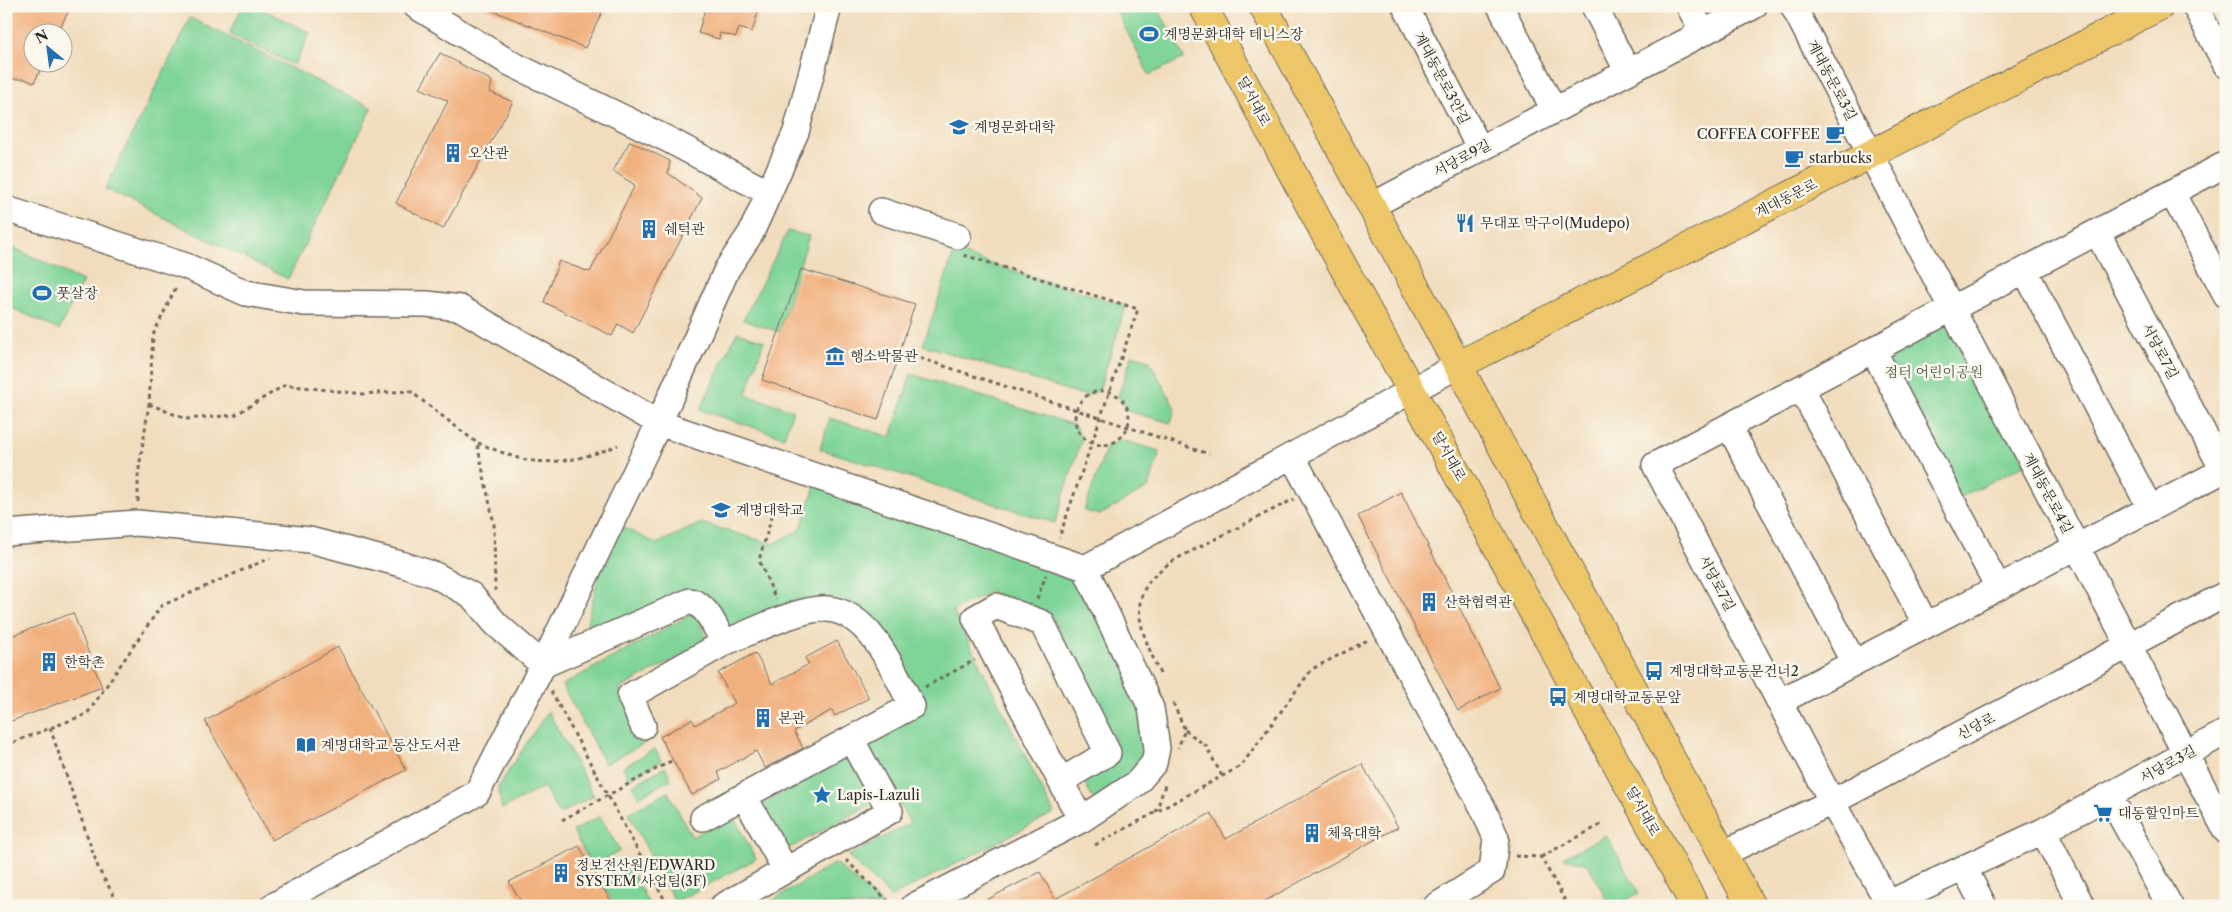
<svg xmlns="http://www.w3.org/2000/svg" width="2232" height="912" font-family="'Libre Caslon Text','Noto Serif KR',serif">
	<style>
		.green { fill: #7fd498; stroke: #558062 }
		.building { fill: #f1b17f }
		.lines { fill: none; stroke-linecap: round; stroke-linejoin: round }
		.minor-casing { stroke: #70695e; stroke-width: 28 }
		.major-casing { stroke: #70695e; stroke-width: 30 }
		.path { stroke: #70695e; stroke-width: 3; stroke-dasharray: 4 4; stroke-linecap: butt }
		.minor { stroke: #fff; stroke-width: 25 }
		.major { stroke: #ecc669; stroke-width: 28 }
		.labels { text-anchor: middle; stroke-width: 5; stroke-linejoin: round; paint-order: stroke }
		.poi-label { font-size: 14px; fill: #2b2b2b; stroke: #fbf7ec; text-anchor: start }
		.street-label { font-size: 14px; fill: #2b2b2b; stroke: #fbf7ec }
		.park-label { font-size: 14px; fill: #445e4c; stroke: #fbf7ec }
	</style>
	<rect width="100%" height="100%" fill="#fbf7ec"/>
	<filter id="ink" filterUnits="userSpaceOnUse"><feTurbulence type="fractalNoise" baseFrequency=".02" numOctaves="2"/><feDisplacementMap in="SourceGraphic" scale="10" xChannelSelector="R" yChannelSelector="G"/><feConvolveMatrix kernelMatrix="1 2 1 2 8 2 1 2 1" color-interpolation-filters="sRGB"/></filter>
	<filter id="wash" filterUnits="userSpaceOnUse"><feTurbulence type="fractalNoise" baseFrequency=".0096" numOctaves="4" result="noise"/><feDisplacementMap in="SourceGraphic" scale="20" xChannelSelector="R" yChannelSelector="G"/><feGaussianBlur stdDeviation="1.12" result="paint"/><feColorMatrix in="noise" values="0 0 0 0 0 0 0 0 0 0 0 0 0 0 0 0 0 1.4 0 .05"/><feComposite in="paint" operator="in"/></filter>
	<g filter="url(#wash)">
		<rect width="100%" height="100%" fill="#f1ddbd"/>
		<path class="green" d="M243 6H256L310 33 294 65 229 34Z
			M1122 6H1157L1184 58 1149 75 1116 10Z
			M190 18 372 108 288 279 105 189Z
			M788 231 809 236 779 332 743 320Z
			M6 244 83 281 59 330 6 305Z
			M954 252 1126 306 1099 390 1086 396 923 345Z
			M1950 316 2026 464 1957 499 1879 353Z
			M737 332 764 341 746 395 793 410 784 437 700 410Z
			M1132 355 1149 360 1175 408 1171 423 1127 411 1118 396Z
			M911 374 1074 425 1082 438 1055 523 820 449 830 418 891 437Z
			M1121 440 1160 451 1149 487 1100 515 1084 511 1107 446Z
			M818 477 1085 568 1157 748 1098 808 1074 763 1115 740 1050 613 990 592 953 611 1054 813 891 897 848 856 910 823 865 741 923 709 841 607 735 632 696 607 580 652 612 521 656 544 701 523 773 544 801 529Z
			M694 613 709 641 619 689 647 742 605 764 562 685Z
			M548 711 594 796 559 814 544 787 502 809 498 787Z
			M655 749 661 761 629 779 623 767Z
			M848 757 873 803 784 851 759 805Z
			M665 767 671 779 639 797 633 785Z
			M668 792 692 837 733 816 756 859 675 902 628 813Z
			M600 816 620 851 592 866 573 831Z
			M1606 835 1639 893 1616 906H1610L1588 864 1563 858Z
			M835 863 882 904 881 906H763Z
			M628 865 650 906H614L600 880Z"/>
		<g id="blocks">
			<path class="building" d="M6 6H71L58 32H32V62H44L34 83 25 79H6Z
				M481 6H605L585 48Z
				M706 6H760L752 32 739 28 736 37 720 33 719 39 698 33Z
				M440 53 492 81 490 92 513 102 443 229 396 203 448 101 420 88Z
				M630 141 670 161 668 173 702 198 633 333 618 324 612 336 544 302 559 261 590 272 635 185 613 171Z
				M801 269 915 304 878 420 762 380Z
				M1401 492 1500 688 1458 711 1358 516Z
				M73 613 102 687 6 723V638Z
				M837 641 869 698 835 716 832 710 794 731 803 748 765 768 756 751 718 772 721 779 692 795 660 737 692 719 695 725 735 703 718 673 755 653 772 684 809 664 805 658Z
				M338 647 406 770 272 840 205 721Z
				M1362 764 1398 827 1256 906H975L1040 872 1055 899 1211 813 1226 839Z
				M579 846 614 906H524L509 882Z"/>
		</g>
	</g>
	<g filter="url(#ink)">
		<use href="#blocks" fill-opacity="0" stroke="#70695e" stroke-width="1"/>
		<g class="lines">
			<g class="minor-casing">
				<path id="minor" d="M416 6 510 63 667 139 769 193
					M1405 6 1480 149
					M1500 6 1554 110
					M1594 6 1628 72
					M1689 6 1703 33
					M1793 6 2226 831
					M2195 6 2226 65
					M2172 193 2226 295
					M1371 206 1754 6
					M6 209 186 266 246 293 304 303 427 304 460 308 659 423 1085 568
					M881 211 958 236
					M2097 232 2223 470
					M2025 271 2150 508
					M1873 350 1998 587
					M1801 388 1926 625
					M1729 426 1854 663
					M1292 456 1483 808 1496 838 1492 871 1436 906
					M6 533 137 523 310 540 401 564 435 575 471 595 496 624 543 665 690 601C707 604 716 629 724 643 749 633 803 606 828 609 871 613 895 673 912 706L703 818
					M1779 702 2226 469
					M643 726 630 696 724 643
					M1061 781 1108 753 1042 623 996 606 975 618 1081 820
					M2109 795 2170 906
					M744 796 785 869
					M2043 831 2082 906
					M1724 853 1832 802 2226 594
					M1964 868 1984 906
					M1889 903 2043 831 2226 732
					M273 906 477 793 543 665 612 521 659 423 727 269 751 233 796 132 829 6
					M723 906 890 811 851 739
					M914 906 1081 820 1137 783 1154 763 1157 748 1151 708 1085 568 1459 365
					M1890 906 1832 802 1655 465 2226 164"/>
			</g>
			<g class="major-casing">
				<path id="major" d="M1203 6 1323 230 1695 906
					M1263 6 1751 906
					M1459 365 2160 6"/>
			</g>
			<path class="path" d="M964 255 1138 309 1059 538
				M905 353 1209 454
				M1075 418a27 27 0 1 1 54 0a27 27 0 1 1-54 0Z
				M149 404 186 419 235 415 285 385 363 394 410 391 477 443 494 524 495 591
				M478 443C491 448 505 454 518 458 551 467 588 458 618 445
				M138 502V475L149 404 153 335 177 285
				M772 516 759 560 776 600
				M1037 599 1046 575
				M1160 674C1139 625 1121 593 1176 559L1294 499
				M925 687 975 660
				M551 691 668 906
				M1173 703 1185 730 1178 748
				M50 728 99 870 120 906
				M1185 730 1206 746 1222 776
				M6 745 87 714 161 606 270 558
				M1156 812 1166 782
				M562 820 673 760
				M1095 845 1241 766 1312 669 1368 640
				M1515 856 1541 857 1568 906
				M1541 857 1604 823
				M846 860 893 906"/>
			<use href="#minor" class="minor"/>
			<use href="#major" class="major"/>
		</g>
	</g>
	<defs>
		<g id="stadium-bare" transform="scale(1.5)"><path d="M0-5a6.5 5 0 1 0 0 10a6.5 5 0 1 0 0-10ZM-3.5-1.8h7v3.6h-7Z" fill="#1f6fb2" stroke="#fbf7ec" stroke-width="2.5" paint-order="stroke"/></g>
		<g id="university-bare" transform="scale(1.5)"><path d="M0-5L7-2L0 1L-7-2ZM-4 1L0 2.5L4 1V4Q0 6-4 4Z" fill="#1f6fb2" stroke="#fbf7ec" stroke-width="2.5" paint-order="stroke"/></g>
		<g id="cafe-bare" transform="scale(1.5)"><path d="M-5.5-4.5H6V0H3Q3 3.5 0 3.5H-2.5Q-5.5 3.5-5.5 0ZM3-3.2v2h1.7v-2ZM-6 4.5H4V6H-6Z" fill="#1f6fb2" stroke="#fbf7ec" stroke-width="2.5" paint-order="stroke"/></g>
		<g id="building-bare" transform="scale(1.5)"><path d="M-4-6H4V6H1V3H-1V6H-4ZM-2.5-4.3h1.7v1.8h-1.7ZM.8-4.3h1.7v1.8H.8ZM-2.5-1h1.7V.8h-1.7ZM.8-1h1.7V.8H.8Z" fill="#1f6fb2" stroke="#fbf7ec" stroke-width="2.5" paint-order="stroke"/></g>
		<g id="restaurant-bare" transform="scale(1.5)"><path d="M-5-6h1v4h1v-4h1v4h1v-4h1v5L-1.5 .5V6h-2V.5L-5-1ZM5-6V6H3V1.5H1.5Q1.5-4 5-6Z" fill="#1f6fb2" stroke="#fbf7ec" stroke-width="2.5" paint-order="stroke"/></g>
		<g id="museum-bare" transform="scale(1.5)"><path d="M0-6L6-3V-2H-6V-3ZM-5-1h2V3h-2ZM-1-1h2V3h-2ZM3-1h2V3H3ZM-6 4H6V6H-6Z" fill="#1f6fb2" stroke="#fbf7ec" stroke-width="2.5" paint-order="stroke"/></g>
		<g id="bus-bare" transform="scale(1.5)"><path d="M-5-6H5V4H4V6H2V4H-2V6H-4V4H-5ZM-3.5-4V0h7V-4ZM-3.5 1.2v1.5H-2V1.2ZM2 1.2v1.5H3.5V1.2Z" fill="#1f6fb2" stroke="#fbf7ec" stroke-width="2.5" paint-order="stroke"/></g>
		<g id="library-bare" transform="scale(1.5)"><path d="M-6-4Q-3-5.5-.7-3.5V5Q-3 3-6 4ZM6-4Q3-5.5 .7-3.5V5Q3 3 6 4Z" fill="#1f6fb2" stroke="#fbf7ec" stroke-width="2.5" paint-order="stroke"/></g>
		<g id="sight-bare" transform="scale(1.5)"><path d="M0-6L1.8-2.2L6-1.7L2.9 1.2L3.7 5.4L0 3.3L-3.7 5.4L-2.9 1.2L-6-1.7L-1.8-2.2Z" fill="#1f6fb2" stroke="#fbf7ec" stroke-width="2.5" paint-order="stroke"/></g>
		<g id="supermarket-bare" transform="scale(1.5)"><path d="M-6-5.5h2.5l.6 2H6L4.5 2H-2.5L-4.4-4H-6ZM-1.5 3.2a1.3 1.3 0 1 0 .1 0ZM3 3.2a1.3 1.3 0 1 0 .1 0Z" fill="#1f6fb2" stroke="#fbf7ec" stroke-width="2.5" paint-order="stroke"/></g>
	</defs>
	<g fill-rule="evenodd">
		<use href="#stadium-bare" x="1149" y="34"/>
		<use href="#university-bare" x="959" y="127"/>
		<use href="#cafe-bare" x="1835" y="134"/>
		<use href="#building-bare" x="453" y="153"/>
		<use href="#cafe-bare" x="1794" y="158"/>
		<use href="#restaurant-bare" x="1465" y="223"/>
		<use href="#building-bare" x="649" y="229"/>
		<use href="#stadium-bare" x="42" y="293"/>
		<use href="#museum-bare" x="835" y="356"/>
		<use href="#university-bare" x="721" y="510"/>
		<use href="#building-bare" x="1429" y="602"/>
		<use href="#building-bare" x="49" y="662"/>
		<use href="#bus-bare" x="1654" y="671"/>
		<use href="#bus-bare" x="1558" y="697"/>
		<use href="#building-bare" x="763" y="718"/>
		<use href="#library-bare" x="306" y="745"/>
		<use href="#sight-bare" x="822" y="795"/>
		<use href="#supermarket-bare" x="2103" y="813"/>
		<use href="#building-bare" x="1312" y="833"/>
		<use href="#building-bare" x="561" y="873"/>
	</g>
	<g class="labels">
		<g class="poi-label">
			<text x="1164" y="39">계명문화대학 테니스장</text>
			<text x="974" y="132">계명문화대학</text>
			<text x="1820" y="139" text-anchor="end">COFFEA COFFEE</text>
			<text x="468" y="158">오산관</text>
			<text x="1809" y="163">starbucks</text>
			<text x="1480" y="228">무대포 막구이(Mudepo)</text>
			<text x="664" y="234">쉐턱관</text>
			<text x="57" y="298">풋살장</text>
			<text x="850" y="361">행소박물관</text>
			<text x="736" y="515">계명대학교</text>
			<text x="1444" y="607">산학협력관</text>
			<text x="64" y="667">한학촌</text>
			<text x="1669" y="676">계명대학교동문건너2</text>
			<text x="1573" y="702">계명대학교동문앞</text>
			<text x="778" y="723">본관</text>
			<text x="321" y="750">계명대학교 동산도서관</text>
			<text x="837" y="800">Lapis-Lazuli</text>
			<text x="2118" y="818">대동할인마트</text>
			<text x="1327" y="838">체육대학</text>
			<text x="576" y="870">정보전산원/EDWARD<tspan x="576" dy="16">SYSTEM 사업팀(3F)</tspan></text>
		</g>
		<g class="street-label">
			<text transform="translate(1442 78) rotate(62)" y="5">계대동문로3안길</text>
			<text transform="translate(1832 80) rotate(62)" y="5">계대동문로3길</text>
			<text transform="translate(1254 101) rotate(62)" y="5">달서대로</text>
			<text transform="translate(1462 158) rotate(-28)" y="5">서당로9길</text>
			<text transform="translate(1786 198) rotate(-27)" y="5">계대동문로</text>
			<text transform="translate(2160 351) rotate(62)" y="5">서당로7길</text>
			<text transform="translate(1449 456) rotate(61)" y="5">달서대로</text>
			<text transform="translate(2048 493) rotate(62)" y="5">계대동문로4길</text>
			<text transform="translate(1717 583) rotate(62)" y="5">서당로7길</text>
			<text transform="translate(1976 726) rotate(-28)" y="5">신당로</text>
			<text transform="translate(2168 764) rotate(-29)" y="5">서당로3길</text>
			<text transform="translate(1643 811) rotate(61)" y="5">달서대로</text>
		</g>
		<g class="park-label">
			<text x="1934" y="377">점터 어린이공원</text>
		</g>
	</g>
	<rect width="2232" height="912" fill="none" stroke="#fbf7ec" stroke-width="25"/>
	<g transform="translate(48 48) rotate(331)"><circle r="24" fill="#fbf7ec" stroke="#a8a59f"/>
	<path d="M0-4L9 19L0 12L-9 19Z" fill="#1f6fb2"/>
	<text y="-8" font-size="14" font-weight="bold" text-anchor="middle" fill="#2b2b2b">N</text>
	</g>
</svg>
